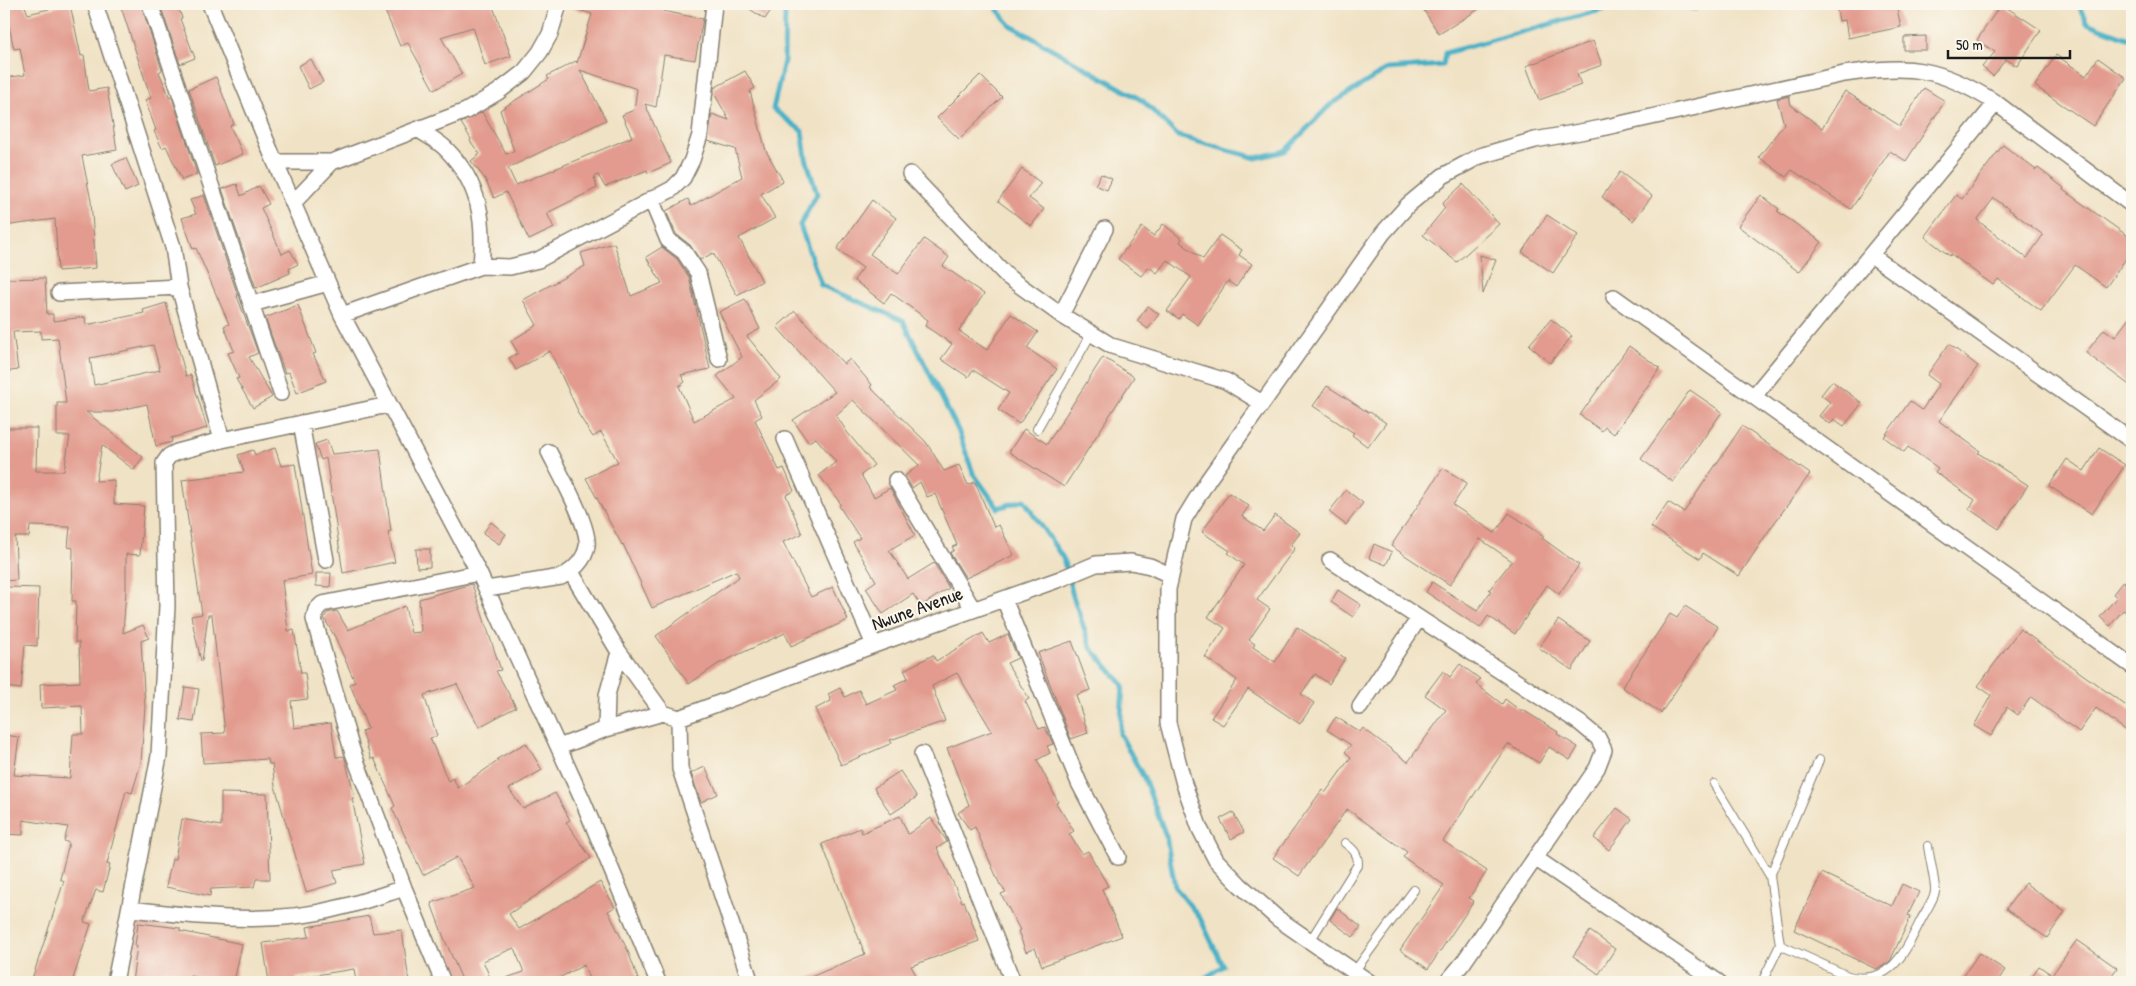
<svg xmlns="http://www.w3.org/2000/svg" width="2136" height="986" font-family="'Patrick Hand',sans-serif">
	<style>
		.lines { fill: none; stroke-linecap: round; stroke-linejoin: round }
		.stream { stroke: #47b0c6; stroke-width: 5 }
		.building { fill: #e29b8e; fill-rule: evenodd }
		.lane-casing { stroke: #867f70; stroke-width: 10 }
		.street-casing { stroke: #867f70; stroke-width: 18 }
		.lane { stroke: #fff; stroke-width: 8 }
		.street { stroke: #fff; stroke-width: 15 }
		.labels { text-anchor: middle; stroke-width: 4; stroke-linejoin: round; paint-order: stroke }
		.street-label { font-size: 19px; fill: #1c1c1c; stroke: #fbf7ec }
	</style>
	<rect width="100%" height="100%" fill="#fbf7ec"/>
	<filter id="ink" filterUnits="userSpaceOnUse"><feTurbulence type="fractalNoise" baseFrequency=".02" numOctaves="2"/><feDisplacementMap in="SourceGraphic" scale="10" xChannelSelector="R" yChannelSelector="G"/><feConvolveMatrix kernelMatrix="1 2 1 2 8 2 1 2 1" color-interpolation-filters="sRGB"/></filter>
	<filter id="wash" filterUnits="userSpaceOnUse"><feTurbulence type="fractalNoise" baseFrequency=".0096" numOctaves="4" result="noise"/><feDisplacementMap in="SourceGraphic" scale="20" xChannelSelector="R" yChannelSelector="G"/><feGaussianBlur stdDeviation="1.12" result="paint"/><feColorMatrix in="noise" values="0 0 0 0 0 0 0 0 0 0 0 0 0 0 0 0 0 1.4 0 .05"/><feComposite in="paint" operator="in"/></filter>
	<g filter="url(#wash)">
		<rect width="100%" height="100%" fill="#f0e2c5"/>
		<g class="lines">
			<path class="stream" d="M791 4 785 13 784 61 773 109 802 131 806 158 817 194 800 225 821 285 903 321 958 430 973 473 998 508 1024 500 1063 558 1073 596 1091 648 1123 685 1120 734 1144 778 1166 836 1175 887 1200 918 1223 966 1199 982
				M993 4 1010 25 1143 101 1178 136 1256 158 1285 151 1330 105 1387 69 1443 65 1445 53 1623 4
				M1678 4 1695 9 1699 4
				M2078 4 2087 23 2132 40"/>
		</g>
		<g id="blocks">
			<path class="building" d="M4 4H24L28 14 70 4 81 56 84 55 89 91 107 88 117 150 82 156 91 201 96 268 58 271 55 219 4 226V199H6L4 78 25 75 20 48 14 49Z
				M120 4H141L162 70 159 72 170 98 172 97 197 174 182 180 166 146 162 148 154 131 156 130 145 100 151 98Z
				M160 4H177L182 18 180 19 195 58 180 64Z
				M382 4H492L511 56 485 65 473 27 441 37 462 74 434 90 408 43 400 46Z
				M569 4H664L663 11 703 19 695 60 664 55 656 107 645 104 671 163 648 173 647 170 605 187 598 175 594 177 597 188 547 213 554 228 529 240 506 192 494 198 485 179 471 161 480 154 470 141 471 139 461 123 482 112 506 154 514 151 500 110 549 79 547 76 576 61 577 63 592 14 569 7ZM580 70 637 89 634 110 622 115 632 137 516 185 508 168 606 120Z
				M742 4H775L765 19Z
				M1432 4H1487L1439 34 1423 9Z
				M1836 4H1896L1901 27 1848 38 1845 20 1839 21Z
				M2001 4 2041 30 2017 66 2006 59 1993 76 1982 67 1995 52 1977 40Z
				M1926 36V50H1904V37Z
				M1593 41 1602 65 1577 74 1581 85 1539 100 1526 66Z
				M2056 55 2086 76 2098 58 2126 78 2093 126 2035 86Z
				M311 59 323 82 309 89 298 66Z
				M745 71 755 88 750 91 766 151 783 181 761 194 775 218 739 238 762 281 737 295 713 253 700 260 690 245 676 234 666 211 688 199 691 206 742 177 735 149 708 141 712 114 729 120 714 93V88Z
				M980 75 1002 97 959 139 937 118Z
				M216 77 234 124 230 126 243 154 215 166 189 89Z
				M1924 88 1945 101 1906 161 1890 151 1851 209 1792 170 1786 177 1759 157 1784 124 1777 99 1789 96 1791 105 1822 128 1845 91 1900 126Z
				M2003 145 2036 170 2038 168 2064 188 2063 190 2132 239V250L2106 287 2075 265 2041 311 1998 279 1993 285 1951 254 1950 256 1925 237 1956 195 1962 199ZM1994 198 2043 235 2027 258 1977 220Z
				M126 158 138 186 125 192 112 164Z
				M1022 169 1041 183 1029 198 1044 209 1031 226 998 201Z
				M1620 172 1652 196 1633 221 1602 197Z
				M1101 174 1112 179 1107 190 1095 185Z
				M237 184 241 196 259 186 269 204 261 208 282 254 290 250 298 264 289 269 290 273 256 288 222 189Z
				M1463 184 1499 224 1457 262 1423 235 1445 208 1442 204Z
				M204 195 238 296H237L258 353 249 357 272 397 253 408 236 379 239 378 228 353 234 351 224 326 229 324 196 248 193 249 182 218 196 214 190 200Z
				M1761 195 1779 209 1777 211 1822 242 1799 272 1738 226Z
				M872 200 896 218 870 254 898 274 924 239 949 257 943 266 984 294 959 331 987 350 1011 314 1038 332 1027 348 1057 369 1019 424 998 410 1009 393 973 370 968 377 941 359 952 344 925 326 928 320 891 293 884 303 854 280 863 268 837 249Z
				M1547 215 1578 235 1553 273 1522 252Z
				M1163 224 1182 239 1180 242 1203 259 1220 235 1242 250 1239 255 1252 264 1236 287 1228 281 1198 325 1182 314 1179 319 1167 311 1191 277 1167 260 1157 273 1149 267 1141 276 1118 259 1142 227 1154 236Z
				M614 243 631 296 662 283 646 257 662 247 677 259 689 277 710 369 681 375 685 382 679 386 694 421 736 399 717 376 742 357 719 312 745 299 760 329 747 336 781 379 754 400 762 416 755 420 779 470 784 468 794 491 786 495 802 534 783 542 811 597 833 587 848 620 791 646 785 633 718 664 689 684 656 636 739 577 736 571 652 608 623 544 622 545 586 478 618 462 601 432 593 437 577 412 578 411 550 351 516 370 509 358 518 353 511 341 537 325 523 300 585 266 581 253Z
				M1480 255 1496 260 1483 294Z
				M45 278 47 314H53V321L85 317 86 325 144 313 143 310 166 303 186 376 191 375 207 428 171 438 172 442 156 446 147 404 112 412H86L143 457 134 470 102 445 96 481 114 480V504L144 506 140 555 126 554V590L123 633 143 625 149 638 141 641 145 706 141 763 132 793 126 791 107 864 110 865 103 892 96 890 84 922 91 924 72 982H31L64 881 60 879 69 843 64 841 68 827 23 820V835L4 834 8 790H4V735L19 737 14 775 70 778 73 734H83L82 706 41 708 40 684 80 682 79 642H75L76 601H72L73 548 68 547 70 527 30 526 29 537H15L17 580 4 581V453H6L7 428H37L36 471H64L70 436H57V403H66L58 338 41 339V331L13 332 18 370 4 372V279ZM153 345 160 370 94 385 90 358Z
				M298 305 316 353 313 354 326 381 297 393 289 372 285 373 265 318Z
				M1148 306 1159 314 1148 329 1137 321Z
				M795 311 844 364 850 359 872 385 870 387 926 442 944 471 959 465 968 485 975 482 994 527 999 525 1014 555 966 578 950 553 954 550 952 547 957 545 935 494 927 497 920 482 912 488 905 476 919 465 853 400 836 415 847 432 874 465 861 475 874 497 890 488 915 535 889 550 908 579 934 563 949 588 921 606 913 594 883 614 866 588 876 581 853 542 860 538 839 506 841 504 819 475 836 462 816 438 808 442 793 420 835 392 777 327Z
				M2132 314V387L2086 353 2104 329 2115 337Z
				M1551 319 1572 336 1550 363 1529 345Z
				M1949 344 1978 366 1939 421 1980 451 1978 453 2028 485 1999 529 1969 509 1975 500 1935 472 1938 468 1908 447 1904 452 1884 437 1910 401 1922 410 1939 384 1927 375Z
				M1629 346 1660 368 1614 434 1605 427 1602 431 1580 415Z
				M1103 357 1134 377 1064 487 1009 452 1024 429 1047 444Z
				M1832 381 1862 403 1844 426 1834 419 1830 424 1819 416 1830 402 1821 395Z
				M1327 386 1369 413 1370 412 1386 423 1368 447 1352 435 1354 433 1313 406Z
				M1690 390 1722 412 1673 482 1641 459Z
				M1742 426 1810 474 1770 529 1739 576 1703 553 1700 559 1651 527 1668 502 1684 512Z
				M327 440 332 454 380 449 391 531 388 532 395 562 343 573 326 458 321 460 315 444Z
				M275 448 281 466 295 464 312 575 282 580 288 631 294 630 301 673H305L308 699 291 701 294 728 331 723 336 757 344 756 346 762 355 798H352L365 864 333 870 337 883 306 892 275 786 272 764H269L268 759 203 763 201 734 225 733 212 615H208L202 661H201L191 616 202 614 182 480 244 472 238 455 253 450 255 455Z
				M2099 448 2125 465 2092 514 2049 486 2067 459 2084 471Z
				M1443 468 1467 483 1453 505 1495 533 1509 513 1544 536 1542 538 1579 565 1559 594 1547 585 1515 634 1488 616 1480 628 1426 592 1432 582 1477 611 1491 591 1489 590 1512 561 1480 539 1450 585 1391 546Z
				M1346 490 1363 503 1346 525 1329 512Z
				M1229 493 1249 506 1242 516 1263 531 1275 515 1300 533 1291 545 1295 548 1257 600 1270 609 1249 640 1255 644 1253 647 1275 662 1297 627 1345 658 1329 684 1315 674 1301 694 1314 703 1300 724 1248 689 1223 725 1211 718 1237 680 1205 657 1225 628 1208 617 1244 565 1228 553 1230 551 1202 532Z
				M491 522 506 534 499 544 483 533Z
				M1374 544 1392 552 1386 565 1369 558Z
				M416 549H430V567L417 568Z
				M316 573H331L330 587 316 586Z
				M2123 581 2132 588V616L2123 610 2110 626 2100 617 2117 597 2113 594Z
				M472 584 501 670 496 671 516 707 479 727 457 684 424 695 437 736 430 738 448 781 453 778 458 788 498 761 497 759 526 743 542 770 509 789 523 809 555 793 570 820 566 822 591 858 509 914 519 929 600 882 615 907 608 911 628 951 639 982H590L584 965 557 979 559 982H501L500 980 524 972 514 948 483 961 492 982H463L444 938 431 903 475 888 457 857 423 875 392 808 395 806 374 758 371 759 362 731 368 729 350 684 355 682 335 637 324 618 327 613 337 611 348 630 405 606 411 633 421 632 419 599Z
				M7 587 39 588 37 646 25 645 21 689 4 687Z
				M1338 590 1361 605 1353 617 1331 602Z
				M1685 606 1718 627 1661 713 1622 687 1670 614 1677 618Z
				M1558 620 1590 641 1572 670 1539 648Z
				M2020 629 2132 710V735L2096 708 2079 732 2031 697 2018 715 2007 707 1991 736 1974 726 1991 695 1978 686Z
				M983 633 989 643 1008 634 1011 642 1018 658 1007 663 1029 699 1025 701 1039 729 1045 727 1053 744 1047 746 1050 753 1037 760 1058 802 1056 803 1074 831 1069 834 1082 854 1088 851 1108 886 1102 889 1122 936 1042 966 1035 948 1026 952 1018 931 1020 930 1001 894 1006 892 1000 885 975 827 970 830 958 813 969 805 947 748 992 731 957 673 932 686 945 721 890 740 892 743 841 765 815 709 831 701 828 694 840 688 845 697 859 690 866 704 897 690 894 685 908 678 904 670 933 655 936 661Z
				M1072 641 1090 690 1076 695 1088 733 1071 739 1038 653Z
				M1460 664 1480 679 1476 684 1502 704 1505 699 1522 712 1523 710 1558 732 1557 734 1578 747 1570 760 1549 747 1539 763 1508 744 1443 841 1487 871 1469 898 1474 901 1428 969 1400 950 1444 885 1403 857 1407 852 1347 809 1299 876 1273 858 1322 790 1325 793 1351 757 1345 752 1351 745 1327 730 1336 717 1360 732 1363 728 1408 762 1446 710 1425 695 1443 671 1450 677Z
				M185 687 199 689 194 722 180 720Z
				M705 767 718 794 701 802 691 773Z
				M900 771 917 797 891 814 874 788Z
				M221 793 267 794 270 879H256L254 887 211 889 210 896 166 887 172 859H175L182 819 221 826Z
				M1617 808 1632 819 1609 850 1594 838Z
				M1233 812 1244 832 1231 839 1220 819Z
				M900 816 908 834 931 818 946 840 947 842 937 848 962 902 964 901 979 941 911 966 920 982H888L886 977 874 982H799L865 954 822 844 860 828 862 833Z
				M1822 873 1892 906 1902 884 1919 892 1908 915 1911 916 1890 961 1883 966 1876 969 1794 930Z
				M2025 883 2065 912 2047 938 2006 909Z
				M1337 908 1361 927 1353 937 1330 920Z
				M369 916 373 933 402 930 409 982H356L354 969 296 978 297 982H269L263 943 309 937 307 927Z
				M138 923 180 928V931L242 944 234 982H217L190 976 189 982H132L137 946H135Z
				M1590 931 1615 949 1599 974 1573 956Z
				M2077 940 2117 968 2107 982H2028L2039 966 2052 975Z
				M1979 953 2005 970 1997 982H1959Z"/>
		</g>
	</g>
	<g filter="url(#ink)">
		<use href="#blocks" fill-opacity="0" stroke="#867f70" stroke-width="1"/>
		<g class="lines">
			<g class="lane-casing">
				<path id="lane" d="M1037 429 1091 334
					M1714 784 1770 876 1780 945 1762 982
					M1770 876 1819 760
					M1310 941 1358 864C1358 853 1353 849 1345 843
					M1780 945 1848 976C1891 986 1905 952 1921 920 1925 912 1933 901 1935 892 1936 884 1929 856 1928 846
					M1354 972 1414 890"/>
			</g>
			<g class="street-casing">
				<path id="street" d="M95 4 173 247 179 287 222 440
					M150 4 281 393
					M210 4 275 162 342 315 479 573 583 801 658 982
					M419 130C428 136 440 142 447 150 480 184 485 221 481 266
					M275 162H332L466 111 498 92 524 72 540 52 550 34 559 4
					M910 174 1008 277 1061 315 1112 346 1226 381 1262 403
					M651 199 668 240 684 252 698 273 719 359
					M293 203 332 162
					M1871 255 2132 441
					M59 293 179 287
					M1614 297 2132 666
					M252 304 328 283
					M342 315 481 266 510 267 538 260 672 189 683 178 692 160 700 135 714 4
					M1061 315 1105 229
					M1754 396 1996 103
					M301 423 326 560
					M785 439 874 645
					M896 480 973 609
					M1330 560 1580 723 1598 738 1604 750 1597 768 1463 963 1447 982
					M571 572 619 652 663 713 679 718
					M487 589 561 577C573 571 585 560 587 546 590 526 559 472 549 452
					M1004 599 1079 783 1118 857
					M1360 707 1419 618
					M679 718 874 645 1060 579 1096 564 1131 562 1150 566 1170 575
					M679 718 680 769 749 977 748 982
					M606 729 663 713
					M559 747 606 729 607 695 619 652
					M922 754 1013 982
					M1535 858 1718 982
					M130 909C199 917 270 926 338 908 360 903 382 895 404 888
					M115 982 159 756 167 606 164 463 169 456 177 452 222 440 388 405
					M443 982 404 888 352 750 314 619 316 610 322 604 479 573
					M1369 982 1277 918 1240 885 1216 860 1200 829 1184 784 1168 723V589L1184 519 1208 480 1383 233 1408 205 1443 176 1480 156 1535 140 1602 128 1844 74C1911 64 1939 67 1996 103L2132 205"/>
			</g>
			<use href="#lane" class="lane"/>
			<use href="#street" class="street"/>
		</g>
	</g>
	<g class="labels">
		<g class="street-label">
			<text transform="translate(917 608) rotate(-20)" y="7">Nwune Avenue</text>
		</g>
	</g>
	<rect width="2136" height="986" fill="none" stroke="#fbf7ec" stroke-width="20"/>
	<path d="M1948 50v8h122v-8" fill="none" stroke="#1c1c1c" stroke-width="2.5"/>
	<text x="1956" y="50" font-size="15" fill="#1c1c1c" stroke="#fbf7ec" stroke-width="4" paint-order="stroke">50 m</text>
</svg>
